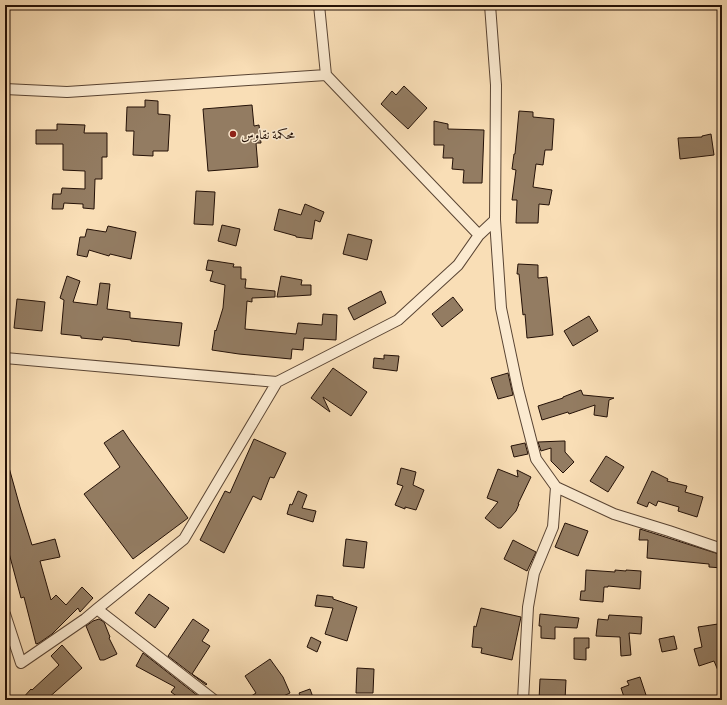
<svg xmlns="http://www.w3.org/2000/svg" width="727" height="705" font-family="'EB Garamond',Amiri,serif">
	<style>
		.building { fill: #937c62; stroke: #241107 }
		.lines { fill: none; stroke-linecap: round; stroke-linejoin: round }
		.street-casing { stroke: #594433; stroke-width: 12 }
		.street { stroke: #fbead0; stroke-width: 10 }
		.poi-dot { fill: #8f2418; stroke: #fbead0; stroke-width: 1.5 }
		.labels { text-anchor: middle; stroke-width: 3; stroke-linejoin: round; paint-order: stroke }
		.poi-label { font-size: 13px; fill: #241107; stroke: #fbead0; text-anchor: start }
	</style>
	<rect width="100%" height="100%" fill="#f9deb6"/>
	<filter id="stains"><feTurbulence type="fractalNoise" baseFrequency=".005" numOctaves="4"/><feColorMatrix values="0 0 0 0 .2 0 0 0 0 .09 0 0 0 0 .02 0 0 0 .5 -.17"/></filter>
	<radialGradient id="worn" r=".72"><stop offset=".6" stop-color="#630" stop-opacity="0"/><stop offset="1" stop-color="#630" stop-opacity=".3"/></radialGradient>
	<path class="building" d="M404 86 427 108 408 129 381 104 392 91 396 95Z
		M145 100 158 101V114L170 115 168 151H153V156L133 155 134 131H126L127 107H145Z
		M252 105 254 126 259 125 261 143H256L258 167 208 171 203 109Z
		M519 111 533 112V117L554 119 552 150H545L543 165 536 164 533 187 552 190 549 205 539 204 538 223H516L517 200H512L516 170 512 169 514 154H515Z
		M434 121 448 124V129L484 130 482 183H463L464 170 452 169 453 158H443L444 145H434Z
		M57 124 85 125 84 133H107V157H102V179H95L94 209 83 208V204L64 203 63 209H52L53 194H61L62 188 85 189V171L63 170V144H36V130H57Z
		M711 134 714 155 680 159 678 138 702 137V136Z
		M196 191 215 192 213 225 194 224Z
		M305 204 324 212 320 222 315 220 312 239 296 237V236L274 230 279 209 301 215Z
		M222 225 240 229 236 246 218 241Z
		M108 226 136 232 131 259 110 254 109 256 89 250 87 257 77 255 80 237H85L87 229 106 232Z
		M348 234 372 240 367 260 343 254Z
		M208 260 234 264 233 267H241V279H246L245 288 275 291V297L252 298V302L247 301 245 329 296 334 298 323 322 325 323 314 337 315 336 340 304 338 303 350 292 349 291 359 239 354 212 350 215 330 216 331 223 308 225 285 210 281 213 271 206 270Z
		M518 264 538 265V278L547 277 553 335 527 338 525 314 523 315 519 274H517Z
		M67 276 80 281 73 302 97 305 100 283 110 284 107 309 130 312V318L182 323 179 346 131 341V340L103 337 102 340 81 338V336L61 334 64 300 60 298Z
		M281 276 302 280 301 285H311V295L277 297Z
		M381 291 386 303 354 320 348 308Z
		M453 297 463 310 442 327 432 314Z
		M17 299 45 302 42 331 14 328Z
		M589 316 598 331 573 346 564 331Z
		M384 355 399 356 397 371 373 368 374 358 384 359Z
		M333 368 367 392 351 416 323 397 330 412 311 398Z
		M508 373 513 395 498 399 491 378Z
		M581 390 583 395 614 398 609 400 607 417 594 415 595 405 569 414 568 412 542 420 538 406 563 398V397Z
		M123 430 131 442 188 518 133 559 84 494 120 467 104 443Z
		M254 439 286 453 274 478 270 477 261 500 253 496 224 553 200 540 225 491 230 493Z
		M563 441H565V452L574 462 563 473 551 461V448L541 451 538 442Z
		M525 443 528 454 514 457 511 446Z
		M606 456 624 467 608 492 590 481Z
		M5 464H8L20 507 32 545 55 539 60 557 40 561 51 600 56 595 66 605 82 587 93 598 80 612 78 608 52 634 39 643 36 644 24 597 21 598 5 538Z
		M401 468 416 472 413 485 424 490 416 510 405 507V509L395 505 403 486 397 484Z
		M498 469 518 477 517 470 531 477 518 504H519L516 511 501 528H498L485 518 498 502 487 498Z
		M652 471 668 479 667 481 687 486 685 492 703 497 697 517 678 511 679 507 658 501 656 506 649 502 647 507 637 503Z
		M298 491 307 495 302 508 316 511 313 522 287 514 290 504 292 505Z
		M565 523 588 531 578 556 555 547Z
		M640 529 722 555V568L709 567V564L647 558 648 540H639Z
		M346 539 367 542 364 568 343 566Z
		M513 540 536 552 527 571 504 559Z
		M586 570 615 572V570L626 571V570L641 571 640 589 608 586V587H604L603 602 580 600 581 591H585Z
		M149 594 169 608 155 628 135 613Z
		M317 595 333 597V599L357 607 347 641 325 634 333 608 315 606Z
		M481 608 521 617 512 660 481 653 482 648 472 647 474 626 476 627Z
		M540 614 579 618 577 628 555 627V639L541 638V626H539Z
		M609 615 642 617 641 634 629 633 631 655 621 656 620 637 596 636 598 619 608 620Z
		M99 619 104 622 110 637 109 638 117 654 104 660H100L86 626 93 621Z
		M193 619 209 630 202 641 210 646 192 674 207 684 206 685 168 656Z
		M718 624 722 646V680L714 661 699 666 694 649 702 647 698 627Z
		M674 636 677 649 662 652 659 639Z
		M311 637 321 642 317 652 307 647Z
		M574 638H589V648H586V660L574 659Z
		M62 645 82 668 46 700H21L31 689 32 690 59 665 51 656Z
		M143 653 198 696 196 700H182L171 692 175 687 136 666Z
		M270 659 283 677 290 693 275 700H245L256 693 245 676Z
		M357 668 374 669 373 693H356Z
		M640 677 647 698 641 700H625L621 688 629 685 627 681Z
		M540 679 566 680 565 700H539Z
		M310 689 314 700H302L299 693Z"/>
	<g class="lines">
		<g class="street-casing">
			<path id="street" d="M319 5 326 75
				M490 5 496 85 495 220 501 308 518 389 536 459 556 487 553 527 534 573 528 607 523 700
				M5 89 67 92 326 75 479 235 458 265 398 320 277 382 184 539 97 609 85 619 21 663 5 614
				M479 235 495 220
				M5 358 277 382
				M556 487 614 514 669 531 722 549
				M97 609 214 700"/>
		</g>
		<use href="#street" class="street"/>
	</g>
	<circle class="poi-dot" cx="233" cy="134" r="4"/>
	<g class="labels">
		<g class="poi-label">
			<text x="241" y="139">محكمة نقاوس</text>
		</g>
	</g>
	<rect width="727" height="705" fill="none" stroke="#f9deb6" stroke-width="20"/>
	<rect x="6" y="6" width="715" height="693" fill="none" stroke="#241107" stroke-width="2"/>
	<rect x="10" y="10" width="707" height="685" fill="none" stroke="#241107"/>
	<rect width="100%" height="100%" filter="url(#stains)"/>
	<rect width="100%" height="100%" fill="url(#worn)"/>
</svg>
